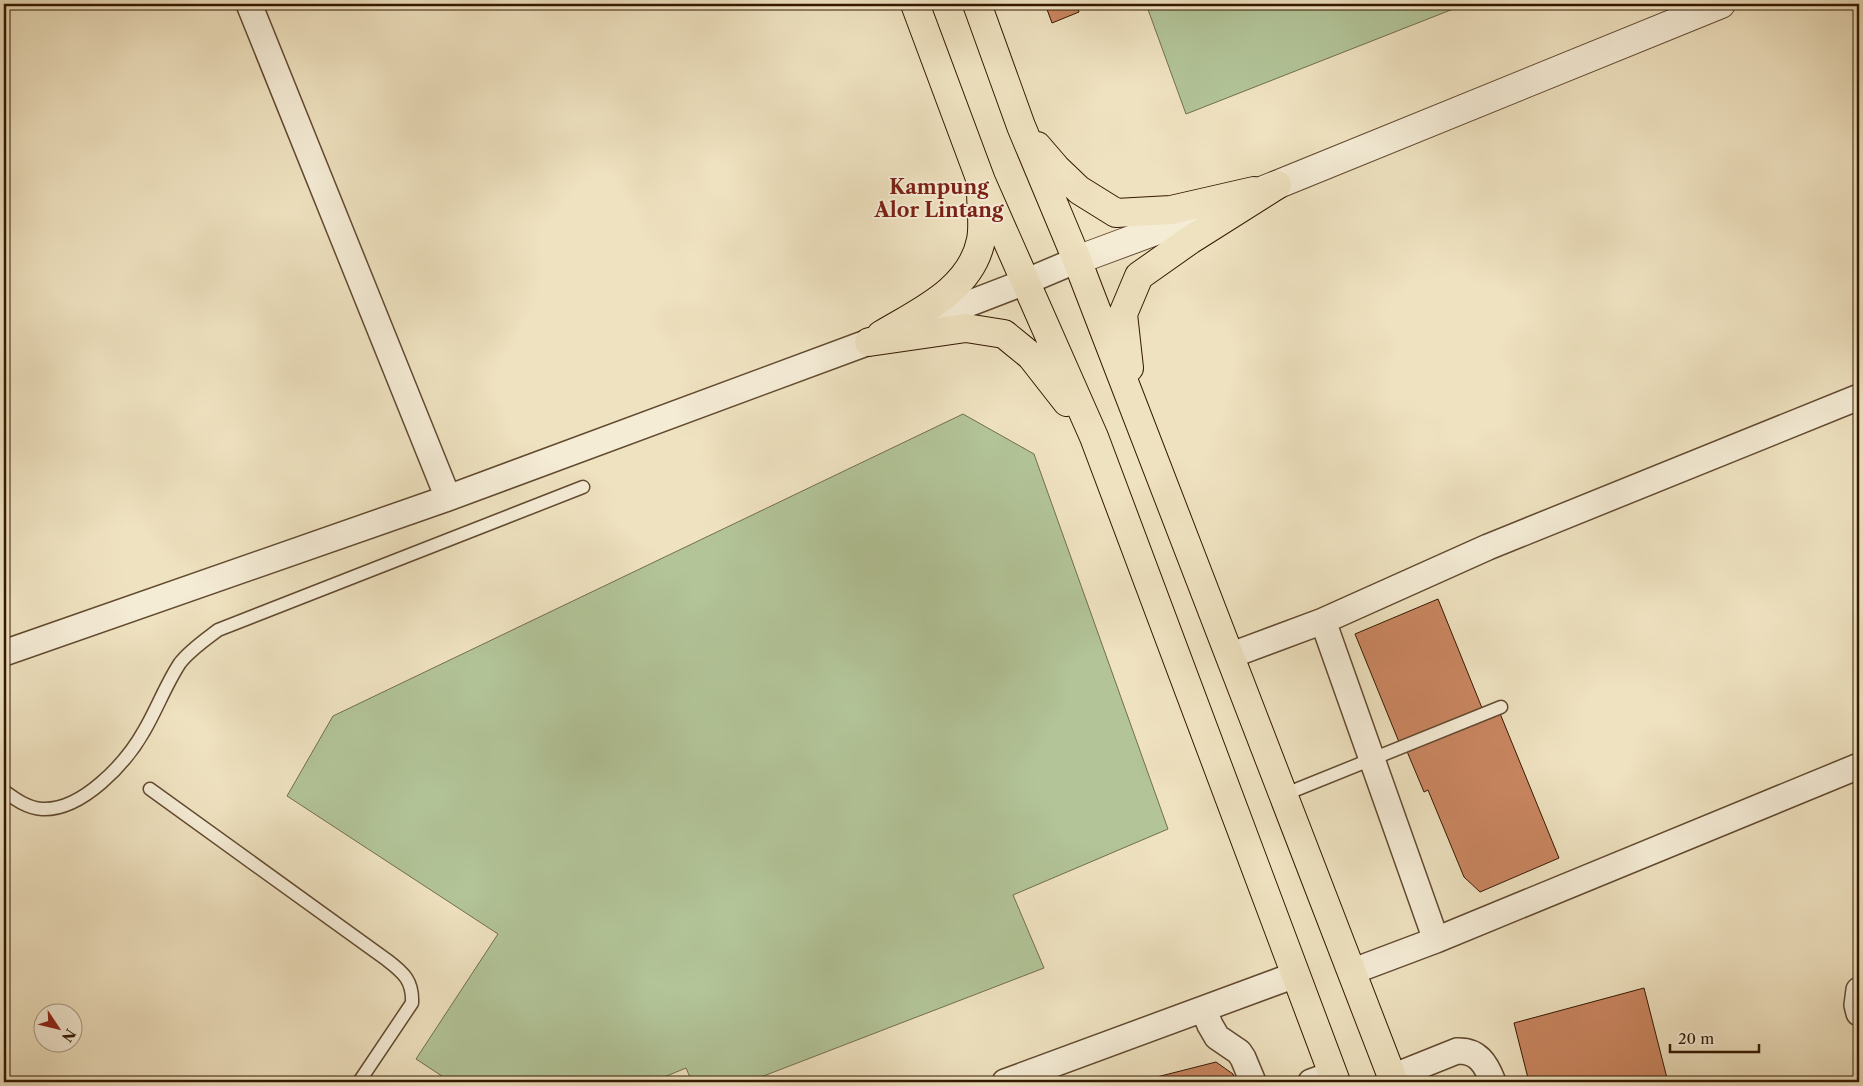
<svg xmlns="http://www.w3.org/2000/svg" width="1863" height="1086" font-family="'Libre Caslon Text',serif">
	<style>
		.green { fill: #b2c498; stroke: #726e4c }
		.building { fill: #ca8661; stroke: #331800 }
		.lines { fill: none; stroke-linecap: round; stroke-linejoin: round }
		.service-casing { stroke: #624a30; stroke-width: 15 }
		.minor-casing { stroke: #624a30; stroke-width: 28 }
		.tertiary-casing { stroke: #624a30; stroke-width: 30 }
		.primary-casing { stroke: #331800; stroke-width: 30 }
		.service { stroke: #f5ecd6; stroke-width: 12 }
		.minor { stroke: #f5ecd6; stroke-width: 25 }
		.tertiary { stroke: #f5ecd6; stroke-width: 28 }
		.primary { stroke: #efe2c0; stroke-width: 28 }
		.labels { text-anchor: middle; stroke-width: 4; stroke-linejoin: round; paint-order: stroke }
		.quarter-label { font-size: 20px; font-weight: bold; fill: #7a1f14; stroke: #f5ecd6 }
	</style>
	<rect width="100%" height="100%" fill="#efe2c0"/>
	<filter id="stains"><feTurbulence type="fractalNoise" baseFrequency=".004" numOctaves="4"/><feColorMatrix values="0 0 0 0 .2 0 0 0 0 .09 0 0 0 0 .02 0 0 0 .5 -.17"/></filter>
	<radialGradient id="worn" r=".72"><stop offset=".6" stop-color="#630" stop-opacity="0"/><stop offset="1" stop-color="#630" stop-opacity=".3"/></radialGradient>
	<path class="green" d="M1146 4H1466L1186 114Z
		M963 414 1034 454 1168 829 1013 895 1044 968 748 1082H692L686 1068 652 1082H451L416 1059 498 934 287 796 333 716Z"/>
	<path class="building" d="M1045 4H1076L1079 12 1052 23Z
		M1438 599 1482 708 1399 742 1355 634Z
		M1499 711 1559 858 1480 892 1464 877 1428 790 1424 792 1406 749Z
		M1644 988 1668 1082H1529L1514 1023Z
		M1216 1062 1233 1074 1235 1082H1137Z"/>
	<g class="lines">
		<g class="service-casing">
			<path id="service" d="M150 789 387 960C404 973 413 981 412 1003L359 1082
				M4 791C15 799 27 808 42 809 82 811 126 763 144 731 157 709 166 684 180 663 190 650 205 640 218 630L583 487
				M1283 795 1501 707"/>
		</g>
		<g class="minor-casing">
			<path id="minor" d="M249 4 448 498
				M1323 621 1488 547 1859 397
				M4 653 448 498 869 342 1025 282 1077 260
				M1229 656 1323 621 1436 940 1351 972
				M1436 940 1859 766
				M1859 990 1857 1005 1859 1013
				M1204 1010 1210 1025 1217 1037 1239 1052 1243 1058 1253 1082
				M1392 1077 1457 1051C1478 1050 1486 1064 1493 1082
				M1005 1082 1295 975
				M1311 1082 1333 1074"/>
		</g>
		<g class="tertiary-casing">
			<path id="tertiary" d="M1254 194 1721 4
				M1077 260 1212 210"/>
		</g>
		<g class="primary-casing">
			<path id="primary" d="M915 4 981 181 1094 437 1336 1082
				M977 4 1021 126 1077 260 1394 1082
				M1037 146 1056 168 1079 190 1116 213 1171 210 1254 191
				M881 335C919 312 971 290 981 240 984 225 981 206 981 190
				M869 342 966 328 1004 334 1031 356 1067 402
				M1129 368 1123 314 1139 276 1190 240 1277 185"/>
		</g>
		<use href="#service" class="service"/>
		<use href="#minor" class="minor"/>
		<use href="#tertiary" class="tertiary"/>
		<use href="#primary" class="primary"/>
	</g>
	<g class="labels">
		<g class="quarter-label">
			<text x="939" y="194">Kampung<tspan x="939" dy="23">Alor Lintang</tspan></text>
		</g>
	</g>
	<rect width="1863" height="1086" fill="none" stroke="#efe2c0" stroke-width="20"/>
	<rect x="5" y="5" width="1853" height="1076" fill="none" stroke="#331800" stroke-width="2.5"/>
	<rect x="10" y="10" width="1843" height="1066" fill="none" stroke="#331800"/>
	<g transform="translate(58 1028) rotate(125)"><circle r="24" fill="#f5ecd6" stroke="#a79780"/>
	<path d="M0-4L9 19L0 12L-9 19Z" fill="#8f2418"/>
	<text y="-8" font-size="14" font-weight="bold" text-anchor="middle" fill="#331800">N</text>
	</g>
	<path d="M1670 1044v8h89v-8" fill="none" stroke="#331800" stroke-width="2.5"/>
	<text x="1678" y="1044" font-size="15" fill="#331800" stroke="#f5ecd6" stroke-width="4" paint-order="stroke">20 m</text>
	<rect width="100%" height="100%" filter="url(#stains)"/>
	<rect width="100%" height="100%" fill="url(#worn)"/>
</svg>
